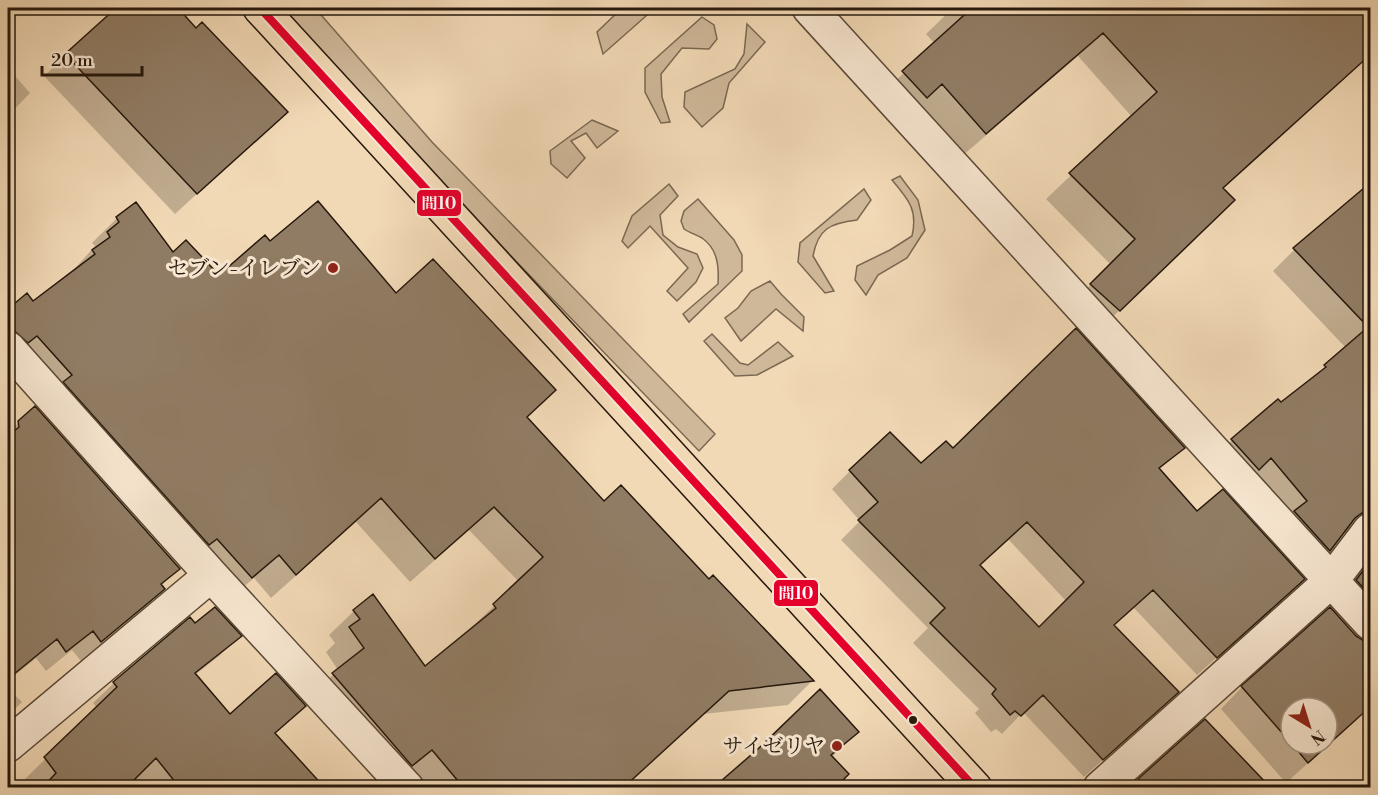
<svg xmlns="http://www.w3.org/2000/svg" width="1378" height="795" font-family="'Libre Bodoni','Noto Serif JP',serif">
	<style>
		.green { fill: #cfb899; stroke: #7a6852; stroke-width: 1.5 }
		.shadow { fill: #0003; fill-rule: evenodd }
		.building { fill: #907c64; stroke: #26180c; stroke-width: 1.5; fill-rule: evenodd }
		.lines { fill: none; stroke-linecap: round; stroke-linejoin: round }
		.street-casing { stroke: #594836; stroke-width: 36 }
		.highway-casing { stroke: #26180c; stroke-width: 36 }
		.street { stroke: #f7e6d0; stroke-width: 33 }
		.highway { stroke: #f2d9b6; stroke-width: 33 }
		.bus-1-casing { stroke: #f7e6d0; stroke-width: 12 }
		.bus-1 { stroke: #e4002b; stroke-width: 8 }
		.poi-dot { fill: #8f2418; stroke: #f7e6d0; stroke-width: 2 }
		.bus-dot { fill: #26180c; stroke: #f7e6d0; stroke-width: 2 }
		.labels { text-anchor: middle; stroke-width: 6; stroke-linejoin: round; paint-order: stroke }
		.poi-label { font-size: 21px; fill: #26180c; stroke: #f7e6d0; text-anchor: end }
		.line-badge { stroke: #f7e6d0; stroke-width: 2 }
		.badge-label { font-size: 16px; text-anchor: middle; font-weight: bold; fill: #fff }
	</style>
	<rect width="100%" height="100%" fill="#f2d9b6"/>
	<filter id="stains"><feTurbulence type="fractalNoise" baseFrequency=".00333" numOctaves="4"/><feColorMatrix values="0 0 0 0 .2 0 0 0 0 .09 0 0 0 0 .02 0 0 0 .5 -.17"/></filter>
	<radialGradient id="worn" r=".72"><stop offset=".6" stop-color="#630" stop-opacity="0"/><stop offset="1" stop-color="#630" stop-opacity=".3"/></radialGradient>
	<path class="green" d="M280 8H315L432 142 715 434 699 451 511 256Z
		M622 8H655L603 54 597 32Z
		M702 17 714 25 717 39 709 49 682 48 661 74 662 97 670 122 661 123 645 92V68Z
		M747 24 765 42 729 83 723 108 702 127 684 107 685 92 735 69 744 54Z
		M592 120 618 131 597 148 586 133 571 141 585 158 567 178 551 164 550 151Z
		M900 176 918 200 925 230 907 258 878 275 866 295 855 280 857 266 890 250 912 236C918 210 909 200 892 180Z
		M669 184 678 196 660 215 663 235 678 247 697 254 703 268 696 282 677 301 667 291 688 268 650 226 628 248 622 241 632 216Z
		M864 189 871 200 857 220C830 223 818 229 813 256L834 291 825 293 798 262 800 243Z
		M698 199 734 240 742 255V271L689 322 683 314 718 284C719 267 718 249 702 238 697 235 690 233 684 229L681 221 684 211Z
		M770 281 781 294 804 317 803 331 776 309 741 341 725 318 738 308 751 291Z
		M712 334 740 363 748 365 778 342 793 356 757 375 735 376 704 341Z"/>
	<path class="shadow" d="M8 8H23L8 22Z
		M118 8H176L196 30 286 112 175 214 44 76Z
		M953 8H1370V53L1222 189 1208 225 1094 335 1066 309 1111 265 1046 199 1132 117 1078 56 961 157 878 97 935 44 926 34Z
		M8 68 30 93 8 116Z
		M1370 185V707L1286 783 1221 709 1242 687 1355 637 1363 642H1368L1363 632 1335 602 1351 532 1342 534 1329 550 1308 572 1211 462 1232 440 1305 385 1346 348 1273 271 1294 250ZM1291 708H1327V744H1291Z
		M136 204 173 255 218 277 270 243 396 295 526 418 604 503 709 581 713 577 812 681 788 705 703 714 623 788H419L308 699 338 670 326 652 335 643 329 635 354 611 425 669 471 631 470 629 519 582 469 530 410 582 356 522 271 598 254 578 227 601 8 363V316L29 299 33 303 69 275 95 246 92 243 117 218Z
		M19 422 178 569 161 586 163 589 144 608 81 661 72 650 46 671 36 658 8 681V434Z
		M1183 448 1159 470 1197 513 1284 598 1197 675 1134 608 1113 626 1177 692 1084 777 1023 712 1002 734 996 729 991 732 975 713 979 709 913 643 928 628 841 540 860 521 832 489 850 471 921 466 953 451ZM1008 539 1066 601 1038 629 978 566Z
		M190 619 195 625 239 636 219 656 195 675 231 717 304 706 274 735 323 788H32L25 779 97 708 93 703 114 683Z
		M8 688 22 702 8 716Z
		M857 732 831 758 716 788Z
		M1139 780 1268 788H1132Z"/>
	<path class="building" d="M116 8H178L196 28 202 22 288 112 197 194 65 54Z
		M972 8H1371V54L1223 188 1235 200 1120 311 1090 284 1135 239 1069 173 1157 92 1103 33 986 134 942 84 927 98 902 71Z
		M1371 182V512L1362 513 1355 518 1330 551 1294 511 1307 501 1271 458 1259 470 1231 439 1278 399 1281 402 1326 367 1324 365 1368 327 1293 248Z
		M318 201 396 293 433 259 556 390 527 417 604 501 621 485 709 579 713 575 814 681 729 691 623 788H464L432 750 412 766 332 673 364 648 349 627 360 619 353 610 373 594 425 666 496 608 493 604 543 557 494 507 435 559 381 498 296 575 279 555 252 578 217 539 209 545 63 382 72 375 37 336 28 343 8 325V309L27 293 33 301 95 254 92 250 110 237 107 232 119 222 116 217 136 202 173 252 186 240 219 275 265 235 270 241Z
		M1076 328 1185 448 1159 468 1197 511 1223 489 1305 579 1217 658 1153 590 1114 625 1179 692 1103 760 1043 695 1021 716 1015 711 1010 715 992 694 996 689 930 623 945 608 858 520 878 502 849 470 890 432 921 463 946 441 953 448ZM1027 522 1084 582 1039 627 980 565Z
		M35 406 180 569 161 584 165 589 101 642 93 631 66 652 57 639 8 679V436L19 427 18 421Z
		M1371 560V596L1356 580Z
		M215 607 242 636 195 673 230 714 276 673 306 706 275 733 325 788H180L156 758 126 788H42L56 773 44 757 117 687 113 682 190 617 195 623Z
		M1330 607 1356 636 1364 641H1371V706L1308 763 1292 744H1327V708H1291V743L1241 686Z
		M820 689 859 732 831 755 849 774 835 788H713L759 748Z
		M1205 719 1271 788H1147L1138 779Z"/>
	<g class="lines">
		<g class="street-casing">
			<path id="street" d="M809 8 1370 623
				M8 348 211 575 407 788
				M8 745 211 575
				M1100 788 1332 580 1370 530"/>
		</g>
		<g class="highway-casing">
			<path id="highway" d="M260 8 975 788"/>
		</g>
		<use href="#street" class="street"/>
		<use href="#highway" class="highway"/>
		<g class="bus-1-casing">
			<path id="bus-1" d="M260 8 975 788"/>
		</g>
		<use href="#bus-1" class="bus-1"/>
	</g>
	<g class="poi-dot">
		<circle cx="333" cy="268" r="6"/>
		<circle cx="837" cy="746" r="6"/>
	</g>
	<circle class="bus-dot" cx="913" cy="720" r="5"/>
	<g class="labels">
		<g class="poi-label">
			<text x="321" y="275">セブン-イレブン</text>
			<text x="825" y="753">サイゼリヤ</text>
		</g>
	</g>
	<g class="line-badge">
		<rect x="416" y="189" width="46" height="28" rx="6" fill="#e4002b"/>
		<rect x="773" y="579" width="46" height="28" rx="6" fill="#e4002b"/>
	</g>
	<g class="badge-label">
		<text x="439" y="209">間10</text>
		<text x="796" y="599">間10</text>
	</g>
	<rect width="1378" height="795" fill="none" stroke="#f2d9b6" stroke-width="30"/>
	<rect x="9" y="9" width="1360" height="777" fill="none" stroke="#26180c" stroke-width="3"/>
	<rect x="15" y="15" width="1348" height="765" fill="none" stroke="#26180c" stroke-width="1.5"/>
	<g transform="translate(1309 726) rotate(142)"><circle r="28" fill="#f7e6d0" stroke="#a39482" stroke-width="1.5"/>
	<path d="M0-4.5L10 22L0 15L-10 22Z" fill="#8f2418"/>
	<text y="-9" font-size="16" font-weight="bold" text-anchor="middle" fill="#26180c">N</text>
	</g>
	<path d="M42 66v9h100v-9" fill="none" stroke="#26180c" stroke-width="3"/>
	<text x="51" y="66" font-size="18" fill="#26180c" stroke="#f7e6d0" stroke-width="4.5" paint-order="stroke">20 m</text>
	<rect width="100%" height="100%" filter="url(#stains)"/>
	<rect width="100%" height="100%" fill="url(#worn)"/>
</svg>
